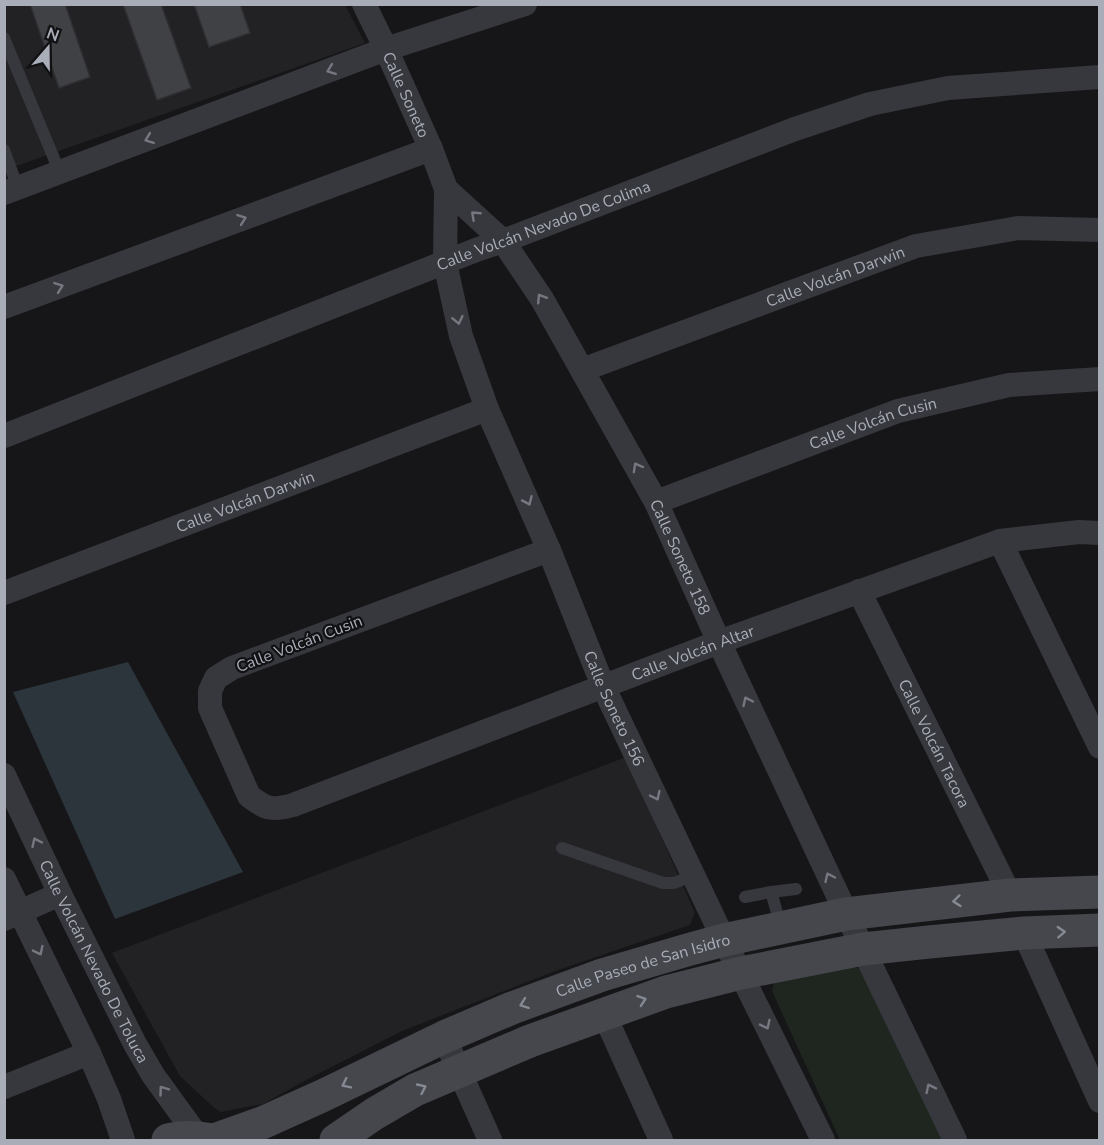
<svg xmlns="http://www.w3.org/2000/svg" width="1104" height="1145" font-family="'Nunito Sans',sans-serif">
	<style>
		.built { fill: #222225 }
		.green { fill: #1e261f }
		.water { fill: #2c353c }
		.building { fill: #404145; stroke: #303034; stroke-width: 1.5 }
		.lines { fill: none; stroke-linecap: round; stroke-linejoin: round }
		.lane { stroke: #37383d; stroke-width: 12 }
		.street { stroke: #37383d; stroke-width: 24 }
		.secondary { stroke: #45474d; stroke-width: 33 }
		.oneway { stroke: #757881 }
		.oneway2 { stroke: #858993 }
		.labels { text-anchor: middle; stroke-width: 4.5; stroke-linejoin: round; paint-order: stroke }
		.street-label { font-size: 16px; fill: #a8adb8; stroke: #111113 }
	</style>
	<rect width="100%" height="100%" fill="#161618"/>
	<path class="built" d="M4 5H345L365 43 5 170Z
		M626 757 695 913 690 925 555 971 402 1031 306 1080 263 1104 220 1112 210 1104 180 1076 112 953Z"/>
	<path class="green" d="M852 966 863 970 944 1140H840L772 991 774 983 781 980Z"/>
	<path class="water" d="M128 662 243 872 115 919 13 692Z"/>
	<path class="building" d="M30 4H65L90 77 59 88Z
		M123 4H161L191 88 157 100Z
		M194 4H240L250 33 209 47Z"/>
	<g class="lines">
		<path class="lane" d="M4 38 60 173
			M4 150 18 188
			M562 848 663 883H674L694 875
			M771 892 796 889
			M745 897 771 892 781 926"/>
		<g class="street">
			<path id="s1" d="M364 4 386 49 431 149 446 189 445 263 461 336 487 409 549 550 603 686 724 940 823 1140"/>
			<path id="s2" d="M446 189 503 241 542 299 656 502 719 642 863 949 955 1140"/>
			<path d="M4 193 386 49 525 4"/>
			<path d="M4 307 431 149"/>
			<path id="s3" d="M582 370 916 246 1018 228 1100 230"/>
			<path id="s4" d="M4 436 476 250 503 241 795 129 870 104 948 88 1100 77"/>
			<path id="s5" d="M656 502 898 411 1009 385 1100 379"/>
			<path d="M1000 541 1100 747"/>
			<path id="s6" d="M549 550 232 668 216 678 210 691V708L249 796C266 809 272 811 293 805L719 642 1000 541 1079 532 1100 533"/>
			<path id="s7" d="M859 591 1010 895"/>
			<path id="s8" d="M4 593 487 409"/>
			<path id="s9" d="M4 775 60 894 135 1044 153 1075 198 1137"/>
			<path d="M4 879 89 1053 109 1099 123 1140"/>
			<path d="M4 919 60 894"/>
			<path d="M1024 933 1100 1101"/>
			<path d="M604 1014 661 1140"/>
			<path d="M444 1037 490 1140"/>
			<path d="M4 1087 89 1053"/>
		</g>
		<g class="secondary">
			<path d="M168 1140C183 1136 197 1137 212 1140"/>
			<path id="s10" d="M214 1140 262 1123 322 1096 444 1037 512 1008 602 975 687 950 724 940 846 914 1010 895 1100 892"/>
			<path d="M336 1140 374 1114 415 1090 530 1041 666 992 741 973 863 949 929 942 1024 933 1100 930"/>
		</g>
	</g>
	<defs><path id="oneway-chevron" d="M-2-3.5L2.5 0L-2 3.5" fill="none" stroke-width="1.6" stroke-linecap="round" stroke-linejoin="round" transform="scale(1.5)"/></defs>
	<g class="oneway">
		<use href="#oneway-chevron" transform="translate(331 70) rotate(159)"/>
		<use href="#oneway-chevron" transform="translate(149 139) rotate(159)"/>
		<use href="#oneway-chevron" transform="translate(475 215) rotate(-137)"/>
		<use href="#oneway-chevron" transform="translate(242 219) rotate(-20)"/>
		<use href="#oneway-chevron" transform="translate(59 287) rotate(-20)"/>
		<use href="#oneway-chevron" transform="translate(541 298) rotate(-122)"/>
		<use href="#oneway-chevron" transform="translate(458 320) rotate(78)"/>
		<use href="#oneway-chevron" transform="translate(637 467) rotate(-119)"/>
		<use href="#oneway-chevron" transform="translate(528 501) rotate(66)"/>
		<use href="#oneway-chevron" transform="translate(747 701) rotate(-115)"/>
		<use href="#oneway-chevron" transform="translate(656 796) rotate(64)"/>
		<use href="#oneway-chevron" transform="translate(36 842) rotate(-115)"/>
		<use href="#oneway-chevron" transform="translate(829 877) rotate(-115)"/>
		<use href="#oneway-chevron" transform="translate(39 951) rotate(64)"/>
		<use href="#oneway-chevron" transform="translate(766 1025) rotate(64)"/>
		<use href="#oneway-chevron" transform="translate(930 1088) rotate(-116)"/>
		<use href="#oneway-chevron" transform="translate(163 1090) rotate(-126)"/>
	</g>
	<g class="oneway2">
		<use href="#oneway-chevron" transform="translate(957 901) rotate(174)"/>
		<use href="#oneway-chevron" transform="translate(1061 932) rotate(-3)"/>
		<use href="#oneway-chevron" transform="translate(642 1000) rotate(-19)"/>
		<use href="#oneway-chevron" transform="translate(524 1004) rotate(160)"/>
		<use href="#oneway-chevron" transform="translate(346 1084) rotate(154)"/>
		<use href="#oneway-chevron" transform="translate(422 1088) rotate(-25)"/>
	</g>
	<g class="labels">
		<g class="street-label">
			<text dy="6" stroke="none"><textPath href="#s1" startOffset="100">Calle Soneto</textPath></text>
			<text dy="6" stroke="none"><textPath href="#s4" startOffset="579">Calle Volcán Nevado De Colima</textPath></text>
			<text dy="6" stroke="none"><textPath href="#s3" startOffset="270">Calle Volcán Darwin</textPath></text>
			<text dy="6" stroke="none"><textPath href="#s5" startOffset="231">Calle Volcán Cusin</textPath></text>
			<text dy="6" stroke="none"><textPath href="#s8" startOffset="258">Calle Volcán Darwin</textPath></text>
			<text dy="6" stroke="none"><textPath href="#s2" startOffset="440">Calle Soneto 158</textPath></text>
			<text transform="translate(299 643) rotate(-21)" y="6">Calle Volcán Cusin</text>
			<text dy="6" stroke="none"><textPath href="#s6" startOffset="960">Calle Volcán Altar</textPath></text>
			<text dy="6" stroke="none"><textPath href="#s1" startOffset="754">Calle Soneto 156</textPath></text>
			<text dy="6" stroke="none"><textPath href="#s7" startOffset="170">Calle Volcán Tacora</textPath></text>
			<text dy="6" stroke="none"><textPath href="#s9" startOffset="207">Calle Volcán Nevado De Toluca</textPath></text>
			<text dy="6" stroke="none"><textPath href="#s10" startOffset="464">Calle Paseo de San Isidro</textPath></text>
		</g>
	</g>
	<rect width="1104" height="1145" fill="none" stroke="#a8adb8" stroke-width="12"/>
	<g transform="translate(48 48) rotate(20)" stroke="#111113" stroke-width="4.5" paint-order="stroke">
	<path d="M0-4.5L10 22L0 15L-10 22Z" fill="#a8adb8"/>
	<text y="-9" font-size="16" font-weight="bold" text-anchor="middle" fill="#a8adb8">N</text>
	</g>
</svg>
